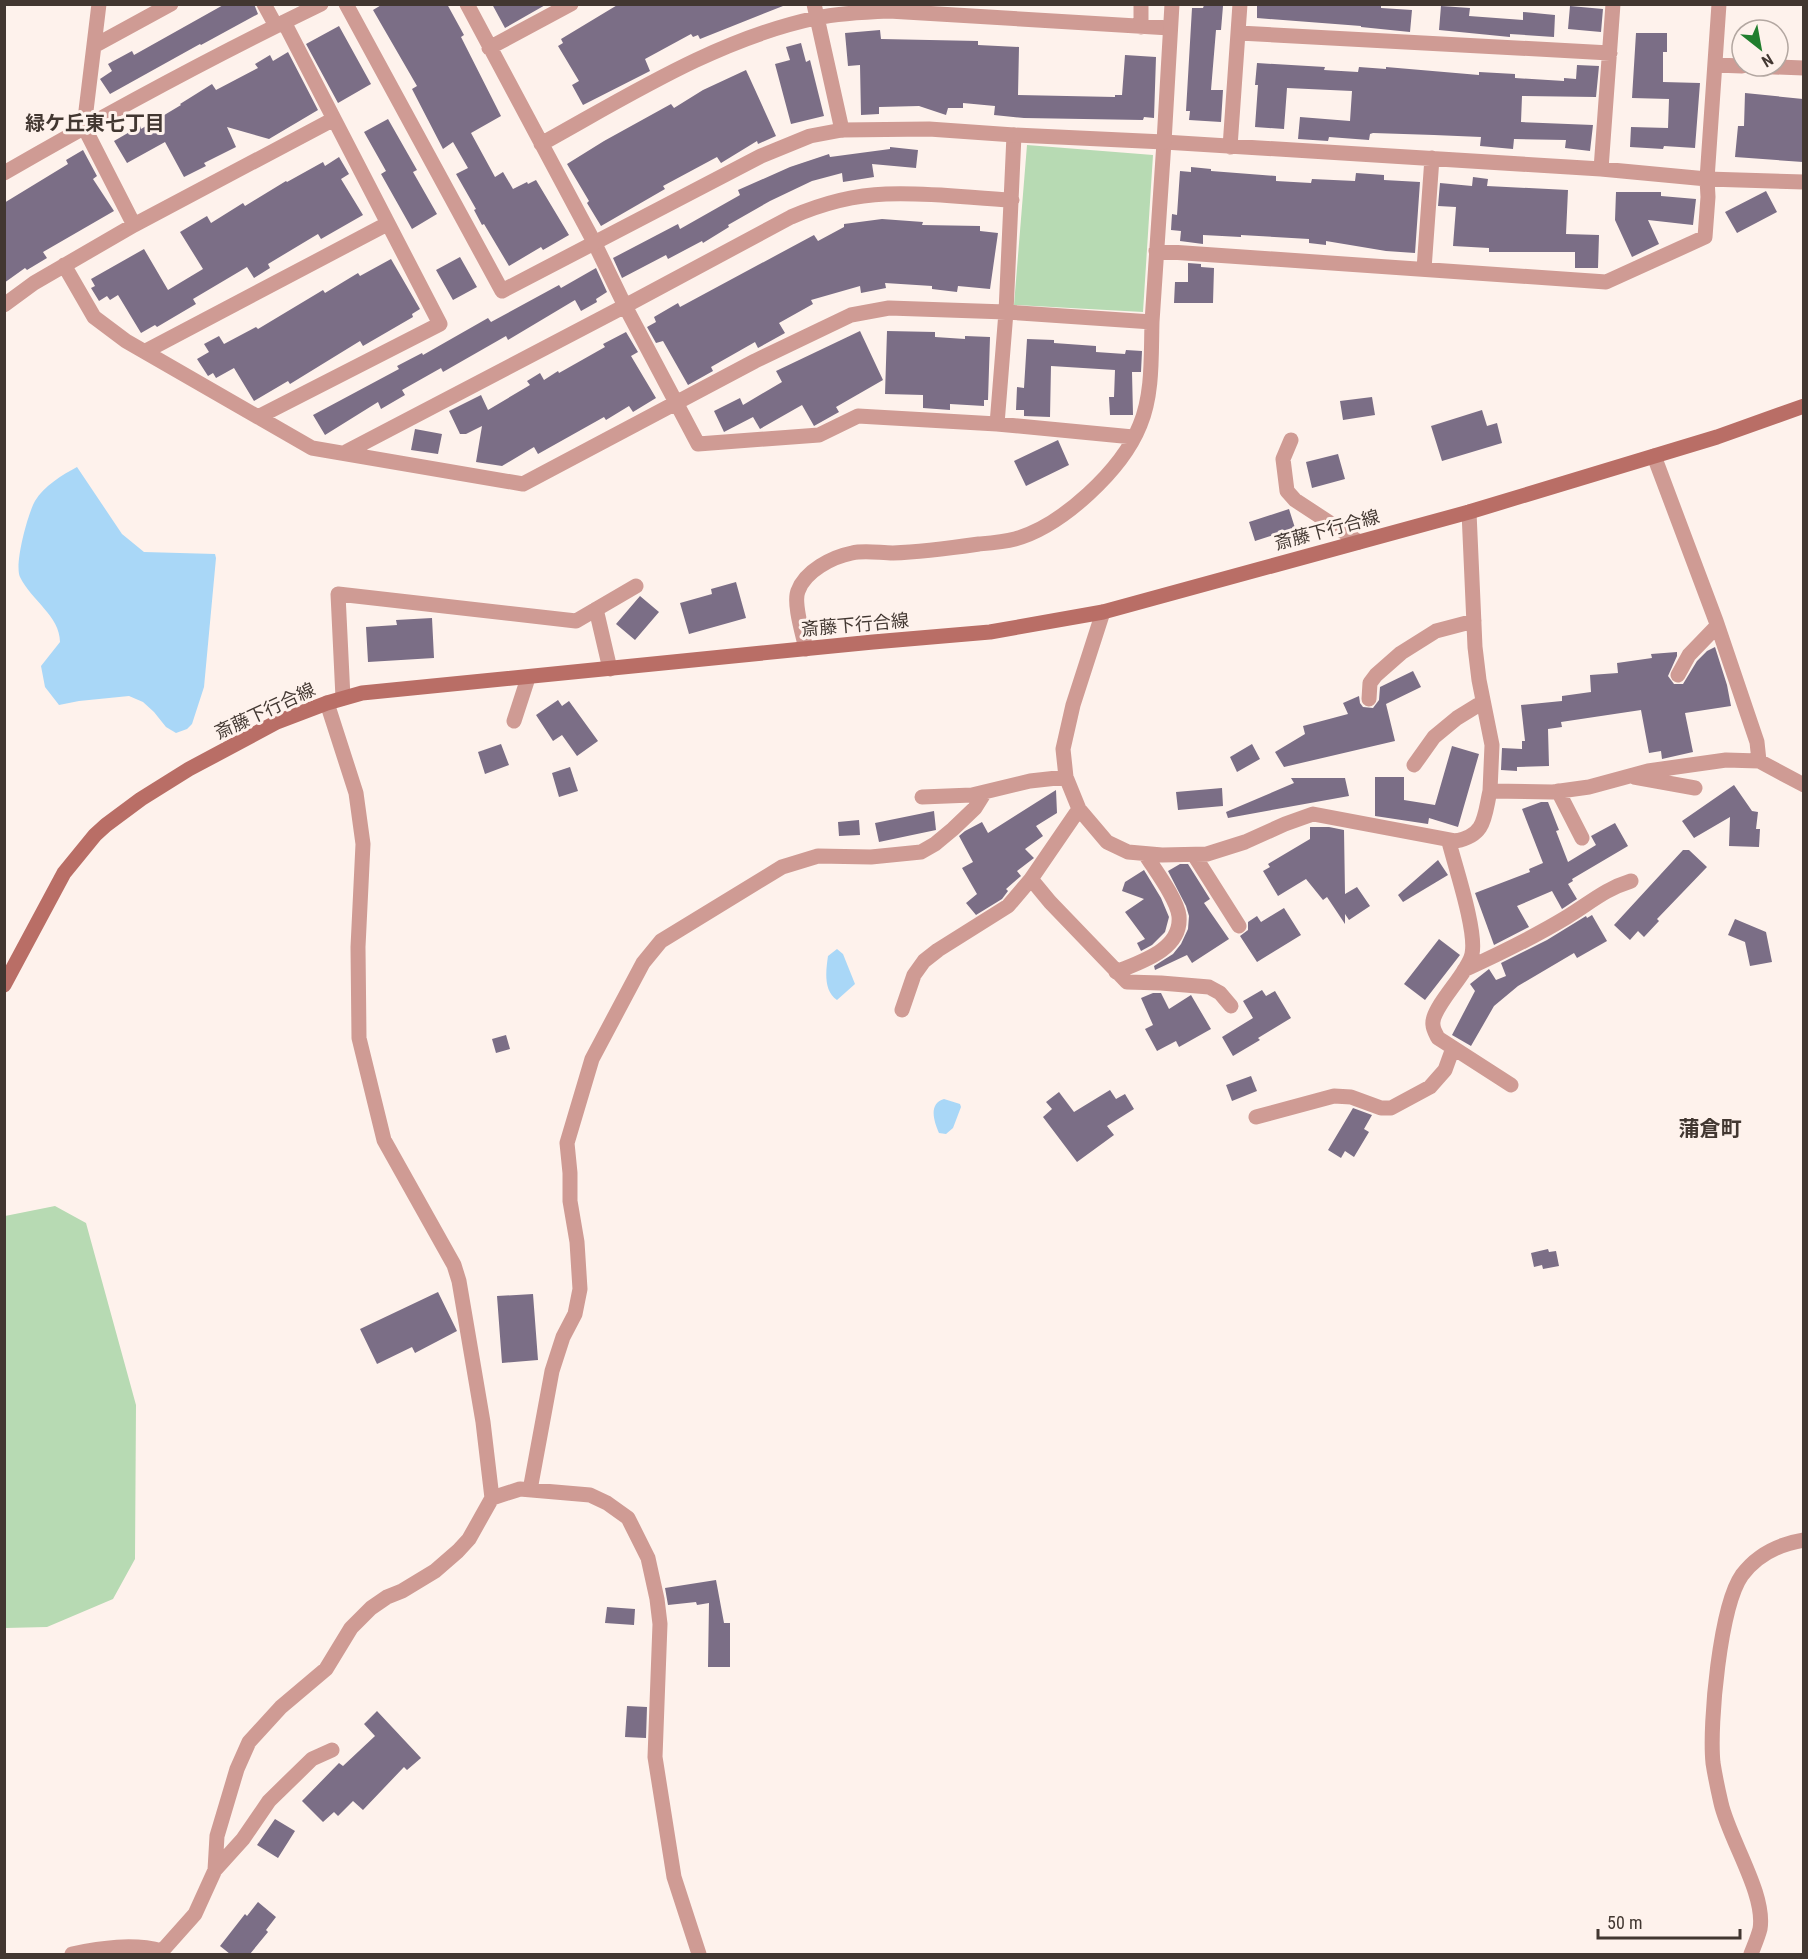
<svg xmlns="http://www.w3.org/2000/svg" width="1808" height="1959" font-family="'Roboto Condensed','Noto Sans JP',sans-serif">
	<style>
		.green { fill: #b7dab3 }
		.water { fill: #a9d7f7 }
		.building { fill: #7b6e86 }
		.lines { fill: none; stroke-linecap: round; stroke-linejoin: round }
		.minor { stroke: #cf9b94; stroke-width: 15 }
		.tertiary { stroke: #cf9b94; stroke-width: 15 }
		.secondary { stroke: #b96e66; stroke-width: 15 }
		.labels { text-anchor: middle; stroke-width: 6; stroke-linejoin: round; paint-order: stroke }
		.street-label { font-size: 18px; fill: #423731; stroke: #fef2ec }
		.neighbourhood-label { font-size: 20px; font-weight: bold; fill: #423731; stroke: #fef2ec }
		.quarter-label { font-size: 21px; font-weight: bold; fill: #423731; stroke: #fef2ec }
	</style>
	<rect width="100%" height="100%" fill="#fef2ec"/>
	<path class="green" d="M1027 145 1153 155 1143 312 1014 305Z
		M55 1206 86 1223 136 1405 135 1559 113 1599 47 1627 5 1628V1216Z"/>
	<path class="water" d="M77 467 122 534 144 552 215 554 216 558 204 687 192 724 187 729 176 733 166 727 154 712 143 702 129 696 79 701 59 705 45 687 41 666 60 642C60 616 31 600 20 577 14 565 28 513 35 501 44 486 62 475 77 467Z
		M837 949 843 954 855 984 837 1000C823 991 826 970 828 956Z
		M944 1099 960 1104 961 1107 953 1128 946 1134 939 1133C934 1121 928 1104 944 1099Z"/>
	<path class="building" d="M225 4H254L258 14 201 45 200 44 110 94 100 79 112 71 108 64 132 51 134 55Z
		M383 4H447L464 35 461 37 501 116 471 133 495 177 503 172 513 189 527 182 528 184 536 180 569 235 543 250 541 247 509 266 484 224 482 225 474 210 476 209 456 174 468 168 453 142 443 149 412 89 417 86 373 10Z
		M492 4H547L505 28Z
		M619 4H783V6L700 39 698 35 693 37 691 34 645 59 650 71 583 105 572 85 579 81 558 46 563 43 561 39Z
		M1257 4H1381V8L1412 10 1410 32 1361 27V26L1257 18Z
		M1204 5 1223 6 1221 30H1216L1211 90H1223L1221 122 1189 120 1190 111H1186L1192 8H1203Z
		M1441 6 1470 8 1469 16 1523 20V12L1555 15 1554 37 1510 34V37L1439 30Z
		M1570 6 1603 9 1601 32 1568 29Z
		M339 26 371 84 338 103 306 44Z
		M880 30 881 39 978 41V45L1019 47 1018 95 1115 97V95H1122L1125 55 1156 57 1154 118 1144 117 1143 120 1024 118 994 115 995 106 963 103V108H948L946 115 919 106 879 107V114L861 115 860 65 848 66 845 33Z
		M1636 33H1667V52H1663V82L1700 83 1695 148 1664 146 1663 149 1630 147 1631 127 1668 128 1669 99 1632 98Z
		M801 43 806 62 810 60 824 116 791 124 775 64 790 60 786 47Z
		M288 52 318 110 269 139 227 127 236 147 204 163 206 166 184 177 165 142 127 163 114 141 140 126 141 129 181 105 180 104 212 84 216 90 258 68 255 64 270 55 273 61Z
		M1257 63 1325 67 1324 70 1358 72 1359 67 1386 69V67L1479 75V72L1515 74V78L1564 81V78L1576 79 1577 65 1599 66 1596 97 1522 96 1521 122 1593 125 1590 151 1565 148 1566 140 1514 139 1513 149 1480 146 1481 137 1434 135 1373 133 1370 134 1369 140 1329 137 1328 141 1298 139 1300 117 1350 121 1352 91 1287 88 1284 129 1255 127 1258 85H1255Z
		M746 70 776 136 758 144 757 141 721 163 717 157 663 186 665 189 601 226 587 203 589 201 567 164 604 141 671 104 674 108 703 90Z
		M1745 93 1803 99V162L1735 157 1738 126H1744Z
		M388 119 417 170 413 172 437 214 412 229 381 174 386 171 364 132Z
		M890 147 918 150 916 168 872 164 874 177 843 182 842 173 812 181 770 201 728 225 729 227 703 243 702 241 668 259 666 255 622 278 613 258 678 224 680 229 740 195 738 190 790 167 829 154 830 157 890 149Z
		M83 150 97 176 93 179 114 211 43 252 47 258 27 270 25 268 4 283V203L68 164 66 160Z
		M339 157 349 174 341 179 363 215 321 239 318 234 268 264 270 268 254 278 247 267 193 299 196 304 157 327 155 325 141 333 118 295 110 300 107 296 99 301 91 288 95 286 91 279 144 249 168 290 203 269 180 232 207 216 211 223 243 203 245 206 286 181 287 182 323 162 325 166Z
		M1191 167 1211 169V171L1276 176V181L1311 183 1312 179 1355 181 1356 173 1384 175V180L1420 182 1415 253 1386 251 1326 241V245L1309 243V239L1241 235V237L1203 235V244L1180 241 1181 231 1171 230 1172 214 1177 215 1180 171 1191 172Z
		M1473 177 1488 179 1487 186 1568 190 1566 234 1599 235 1598 268H1575V252H1489V248L1453 246 1456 207 1438 206 1440 183 1472 186Z
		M1766 191 1777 212 1737 233 1725 212Z
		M1616 192H1661V196L1696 199 1693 225 1648 220 1659 244 1632 257 1615 220Z
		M882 219 923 222 922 225 980 226V231L998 233 990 289 958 286 957 292 932 289V286L885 283 886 288 861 293 860 286 811 300 813 304 779 323 785 333 758 348 755 342 711 367 713 371 688 385 663 341 656 343 647 327 656 322 654 317 678 303 680 307 814 235 818 241 844 227V224Z
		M460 257 477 287 453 300 436 270Z
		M391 259 420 309 412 314 413 317 363 346 360 341 290 384 288 381 254 401 234 368 216 378 213 373 208 376 197 359 209 352 204 344 219 336 224 344 256 327 258 329 323 290 325 293 358 273 360 276Z
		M1188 263 1201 264V267L1214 268 1213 303H1174L1175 282H1188Z
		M596 268 607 292 596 299 597 302 581 311 575 300 508 340 506 336 443 372 441 368 402 390 405 395 381 409 378 402 325 435 313 415 399 369 397 366 422 353 423 355 488 318 491 322 559 285 561 288Z
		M860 331 883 380 836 407 839 412 814 426 802 405 760 429 753 417 724 432 714 411 740 398 743 405 782 382 776 371Z
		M887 331 935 332V337L965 339V336L990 337 988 400H984V406L950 404V410L923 408V395L885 394Z
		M626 332 638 352 631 356 656 398 633 412 629 406 606 420 604 417 538 454 534 447 502 466 476 462 482 426 466 434H460L449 411 481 395 488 410 530 385 527 381 540 373 544 380 558 371 559 373 605 347 603 344Z
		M1027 339 1054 340V343L1096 346V352L1125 354 1126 350 1142 351 1141 372H1132L1133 415H1110L1109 397H1114L1115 370 1051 366 1050 417 1024 416V410H1016L1017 387 1024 388Z
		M1372 397 1375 415 1343 420 1340 401Z
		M1482 410 1487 426 1497 423 1502 443 1442 461 1431 426Z
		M415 429 442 434 438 454 411 450Z
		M1058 440 1069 465 1026 486 1014 461Z
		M1338 454 1345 479 1312 488 1306 462Z
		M1289 509 1295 528 1255 541 1249 522Z
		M736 582 746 618 689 634 680 603 712 594 711 589Z
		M640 596 659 612 635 640 616 624Z
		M432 618 434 658 368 662 366 627 397 625 396 620Z
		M1715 647 1727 685 1731 706 1685 713 1693 752 1662 759 1661 751 1649 753 1641 710 1561 722 1562 727 1548 729 1549 766 1517 767V771L1501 770 1502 748 1522 749V741H1525L1521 705 1562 701V696L1591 692 1590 675 1618 673 1617 663 1652 658 1651 654 1677 652V656L1668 676 1674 684H1683L1697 661 1707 651Z
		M1413 671 1421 687 1386 704 1395 741 1284 767 1275 752 1305 734 1303 726 1348 714 1343 703 1359 696 1360 703 1363 707 1373 708 1379 700 1380 687Z
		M558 700 562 706 569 701 598 741 577 756 562 735 553 741 536 715Z
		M501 744 509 765 485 774 478 752Z
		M1252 744 1260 759 1237 772 1230 757Z
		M1452 746 1479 754 1458 827 1429 818 1428 824 1375 816V777H1404V800L1435 805Z
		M570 767 578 791 559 797 552 773Z
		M1291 778H1345L1349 796 1228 818 1226 812 1294 783Z
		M1734 785 1752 811 1758 812 1756 829H1760L1759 847 1729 846 1730 817 1694 838 1682 821Z
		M1222 788 1223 806 1178 810 1176 792Z
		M1056 790 1057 813 1036 826 1043 836 1025 849 1034 858 1017 871 1021 876 1006 889 1008 891 1002 899 976 915 966 903 977 894 962 868 973 862 959 836 965 831 982 822 988 833Z
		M1541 802H1548L1559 830 1556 831 1568 862 1596 845 1591 836 1615 823 1628 846 1572 879 1573 881 1568 884 1577 899 1562 909 1552 891 1517 906 1529 927 1494 945 1475 893 1530 872 1529 869 1543 863 1522 809Z
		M934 811 936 830 879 842 875 823Z
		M859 820 860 835 839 836 838 822Z
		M1310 827H1329L1344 830 1345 894 1357 887 1370 906 1349 920 1345 914V924L1327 897 1323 900 1306 879 1278 896 1263 871 1270 867 1268 864 1310 839Z
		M1683 850H1689L1707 867 1657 919 1659 921 1644 937 1638 931 1630 940 1614 925Z
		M1438 860 1448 875 1403 902 1398 895Z
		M1180 864H1188L1210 899 1204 903 1229 939 1192 963 1187 955 1155 970 1154 966 1173 954 1181 944 1188 929 1189 916 1186 906 1168 871Z
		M1144 870 1161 898 1169 917 1165 932 1152 945 1141 951 1137 943 1145 939 1125 912 1144 899 1122 891 1125 882Z
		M1284 908 1301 935 1257 962 1240 936 1248 930V922L1257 916 1261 922Z
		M1592 915 1607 941 1577 958 1574 953 1518 986 1494 1006 1471 1046 1452 1035 1475 991 1470 984 1489 969 1496 980 1506 976 1501 963 1547 940 1586 916 1587 918Z
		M1735 919 1766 932 1772 962 1750 966 1745 942 1728 935Z
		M1439 939 1460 955 1425 1000 1404 984Z
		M1262 990 1266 996 1275 991 1291 1018 1258 1038 1260 1040 1233 1056 1222 1037 1253 1018 1243 1001Z
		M1153 993H1161L1169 1009 1191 995 1211 1029 1179 1047 1176 1041 1157 1051 1145 1029 1153 1025 1141 998Z
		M506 1035 510 1049 496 1053 492 1039Z
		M1251 1076 1257 1091 1232 1101 1226 1085Z
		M1110 1090 1116 1099 1125 1094 1134 1109 1107 1126 1114 1135 1077 1162 1043 1117 1052 1109 1046 1102 1059 1092 1074 1112Z
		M1353 1108 1372 1115 1364 1129 1369 1132 1354 1157 1345 1151 1341 1158 1328 1150Z
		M1548 1249 1549 1252 1556 1251 1559 1266 1543 1269 1542 1265 1534 1267 1531 1253Z
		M438 1292 457 1331 415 1353 412 1347 377 1364 360 1329Z
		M533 1294 538 1360 502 1363 497 1296Z
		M716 1580 724 1623H730V1667H708L709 1603 697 1605 696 1602 668 1605 665 1588Z
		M607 1607 635 1609 634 1625 605 1623Z
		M627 1706 647 1707 646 1738 625 1737Z
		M377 1711 421 1758 407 1770 404 1767 363 1810 353 1801 338 1816 334 1812 323 1822 302 1801 339 1763 343 1766 375 1736 364 1724Z
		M275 1819 295 1831 278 1858 257 1845Z
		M258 1902 276 1917 266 1930 268 1932 250 1954H230L220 1946 245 1914 247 1916Z"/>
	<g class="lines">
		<path class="minor" d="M99 4 84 127 134 225
			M264 4 276 26
			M467 4 594 242 625 306 698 444 819 435 858 416 997 424 1006 312 1014 135
			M814 4 842 130
			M1141 4V27
			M284 22 334 119
			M1239 33 1610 53
			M94 46 171 4
			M489 48 571 4
			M1715 65 1742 66
			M1749 66 1804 68
			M541 144C628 96 717 39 816 18 840 13 864 12 889 11L1170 28
			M1230 147 1240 4
			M1601 169 1613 4
			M4 173C108 113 213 56 321 4
			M1156 251 1606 282 1705 237 1708 197 1707 179 1719 4
			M64 265 94 317 126 341 312 448 523 484 755 361 851 315 889 308 1006 312 1152 322 1164 142 1601 169 1707 179 1804 182
			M1424 269 1432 158
			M4 305 34 283 134 225 334 119 440 324 258 417
			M146 351 387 224
			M997 424 1133 437
			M1291 440 1283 459 1287 491 1295 500 1359 542
			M346 452 625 306 791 217C821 204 853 195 886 194 928 192 971 198 1012 200
			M1654 456 1716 621 1757 742 1759 761
			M1469 512 1475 647 1479 680 1492 745 1490 791 1553 792 1589 787 1648 771 1726 760 1759 761 1804 785
			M596 609 610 669
			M1103 612 1073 705 1063 749 1066 777 1079 809 1107 842 1128 852 1162 855 1207 854 1245 842 1285 824 1313 814 1456 841C1486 835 1484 817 1490 791
			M806 649C803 635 793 603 798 591 805 571 832 557 852 553 865 550 880 553 893 553 921 552 951 548 979 544 991 543 1004 542 1015 539 1062 526 1122 470 1140 425 1153 394 1151 356 1152 322
			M1678 675 1689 655 1717 626
			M343 698 338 594 576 621 636 586
			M1369 699 1370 683 1376 675 1401 653 1436 631 1474 621
			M514 721 528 678
			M1414 765 1434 737 1457 718 1483 702
			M1634 777 1695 788
			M1558 791 1582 838
			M922 797 972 795 1030 781 1066 777
			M1079 809 1031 879 1050 902 1127 982 1161 983 1209 987 1220 993 1231 1006
			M1449 842C1455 866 1477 931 1472 954 1468 974 1430 1008 1433 1025 1433 1029 1436 1034 1438 1038L1511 1085
			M1194 855 1239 926
			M1464 970C1499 954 1534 937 1567 917 1590 903 1605 889 1631 881
			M1116 972C1140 962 1182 950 1179 916 1177 899 1155 870 1145 854
			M902 1010 914 975 924 961 938 950 1008 906 1031 879
			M1256 1117 1334 1096 1351 1097 1381 1108H1391L1430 1087 1445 1070 1453 1048
			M530 1490 552 1371 563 1337 575 1314 580 1289 577 1242 570 1201V1173L567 1143 592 1059 643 963 661 941 782 867 818 856 871 857 921 852 935 844 953 829 975 808 985 792
			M492 1498 520 1489 590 1495 607 1503 628 1518 648 1558 657 1599 660 1624 655 1757 674 1877 699 1954
			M215 1870 243 1839 269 1801 312 1759 332 1750
			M72 1954C101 1948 133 1943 162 1951L195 1914 215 1870 217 1836 237 1769 249 1742 281 1707 326 1669 351 1628 371 1608 387 1597 402 1591 435 1571 458 1551 469 1539 492 1498 483 1422 459 1281 454 1265 384 1140 359 1038 358 947 363 844 356 793 327 703
			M1751 1954C1754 1946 1758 1937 1760 1929 1766 1894 1729 1839 1721 1803 1718 1790 1715 1776 1713 1763 1709 1724 1720 1606 1742 1575 1757 1555 1779 1544 1804 1540"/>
		<path class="tertiary" d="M346 4 502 291 761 156 810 136 842 130 929 129 1014 135 1164 142 1172 4"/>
		<path class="secondary" d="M4 985 64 873 95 835 106 825 141 799 189 769 277 722 327 703 362 693 873 642 990 632 1103 612 1469 512 1717 437 1804 406"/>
	</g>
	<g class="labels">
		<g class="street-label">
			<text transform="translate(1327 530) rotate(-15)" y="6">斎藤下行合線</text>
			<text transform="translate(855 625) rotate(-5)" y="6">斎藤下行合線</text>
			<text transform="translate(265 711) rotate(-25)" y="6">斎藤下行合線</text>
		</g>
		<g class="neighbourhood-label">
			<text x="95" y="130">緑ケ丘東七丁目</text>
		</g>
		<g class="quarter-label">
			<text x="1710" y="1136">蒲倉町</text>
		</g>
	</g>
	<rect width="1808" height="1959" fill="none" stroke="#423731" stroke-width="12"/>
	<g transform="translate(1760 48) rotate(149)"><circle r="28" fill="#fef2ec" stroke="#b3a7a1" stroke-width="1.5"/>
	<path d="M0-4.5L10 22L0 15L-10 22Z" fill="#217e2e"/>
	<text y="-9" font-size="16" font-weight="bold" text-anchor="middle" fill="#423731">N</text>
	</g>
	<path d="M1598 1929v9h142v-9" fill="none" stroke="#423731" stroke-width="3"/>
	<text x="1607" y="1929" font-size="18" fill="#423731" stroke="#fef2ec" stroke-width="4.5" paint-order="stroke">50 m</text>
</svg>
